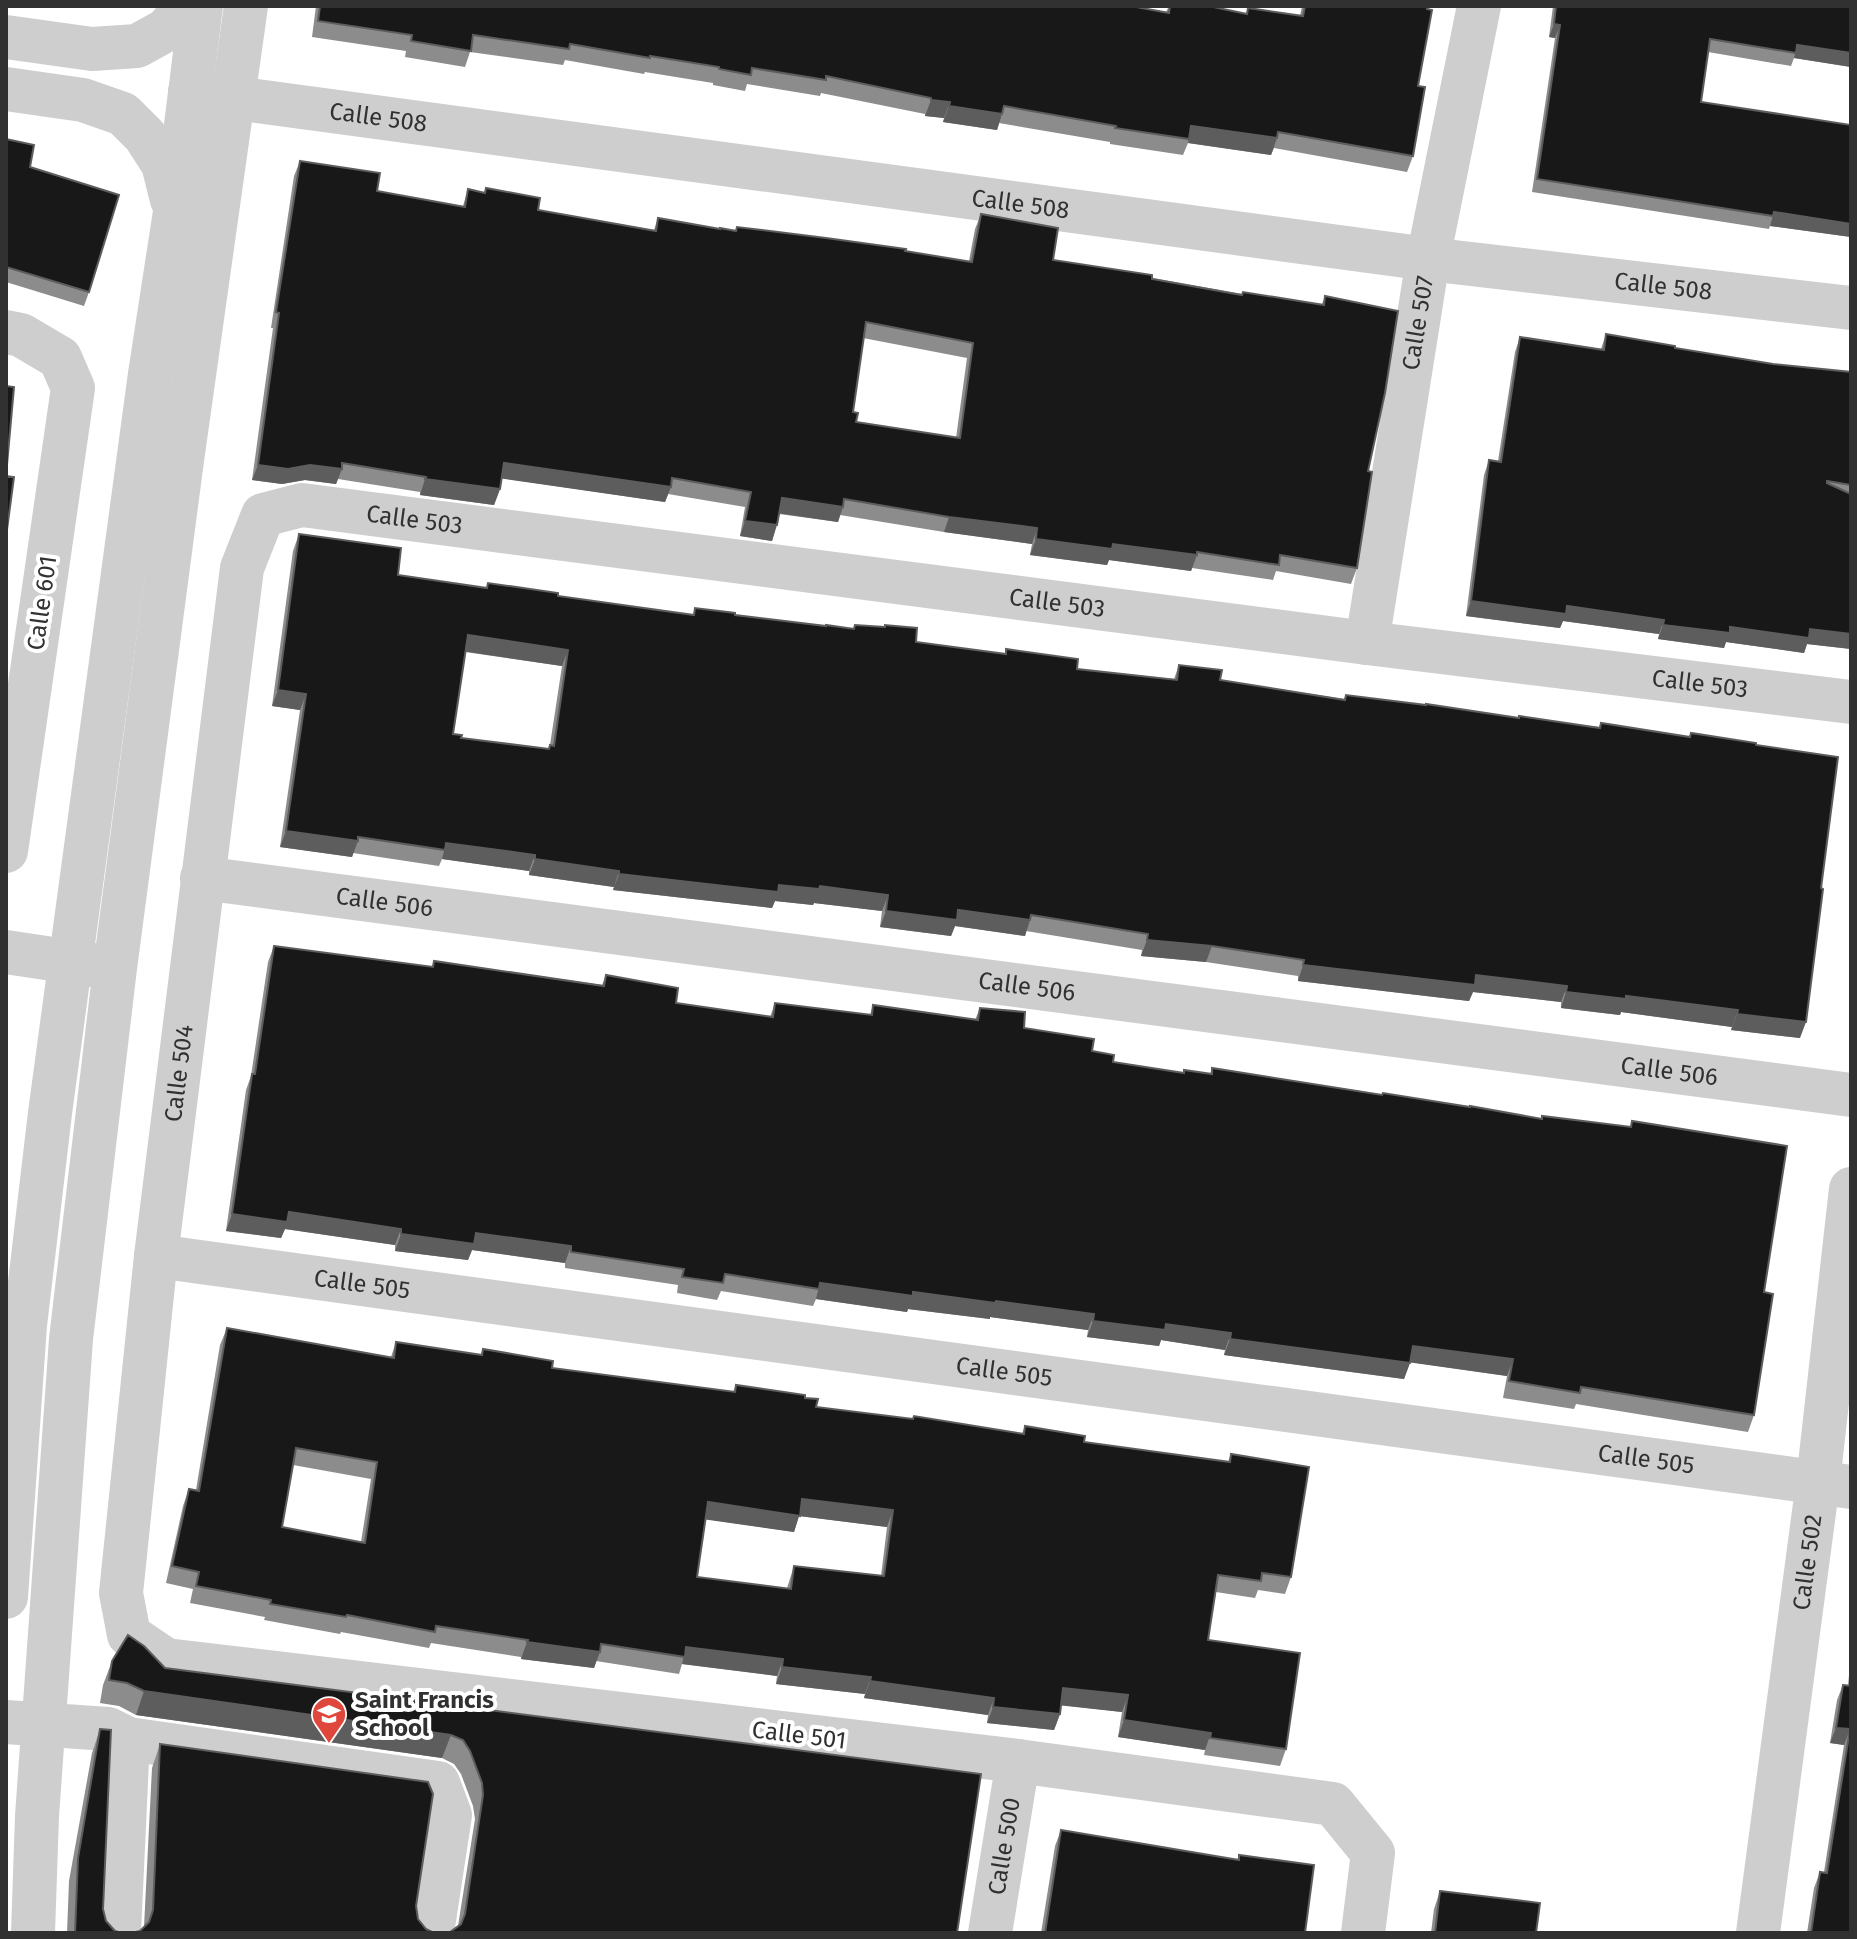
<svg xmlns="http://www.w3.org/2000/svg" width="1857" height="1939" font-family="'Fira Sans',sans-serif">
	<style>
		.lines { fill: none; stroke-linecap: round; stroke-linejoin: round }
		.minor { stroke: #cecece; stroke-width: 44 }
		.wall { fill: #8c8c8c; fill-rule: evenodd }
		.shaded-wall { fill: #5d5d5d }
		.building { fill: #181818; stroke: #5d5d5d; stroke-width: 2; fill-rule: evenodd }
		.labels { text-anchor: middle; stroke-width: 8; stroke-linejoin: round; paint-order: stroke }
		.street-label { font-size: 24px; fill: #313131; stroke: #fff }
		.poi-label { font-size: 24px; font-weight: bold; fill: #313131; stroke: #fff; text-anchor: start }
	</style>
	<rect width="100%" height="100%" fill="#fff"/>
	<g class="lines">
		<g class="minor">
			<path d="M6 37 92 49 137 46 166 30 187 6"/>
			<path d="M6 89 83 100 123 114 145 136 163 164 172 200"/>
			<path id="s1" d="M190 92 1428 259 1851 308"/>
			<path d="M6 332 21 335 60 358 73 388 6 851"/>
			<path id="s2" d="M1367 643 1428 259 1479 6"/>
			<path id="s3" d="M202 878 1851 1095"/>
			<path d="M6 952 99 966"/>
			<path id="s4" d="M156 1256 1851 1487"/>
			<path d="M6 1597 25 1325 50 1113 150 374 175 212 201 6"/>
			<path d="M6 1722 108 1729 128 1739 119 1933"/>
			<path d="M128 1739 438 1783 450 1815 432 1933"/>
			<path d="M33 1933 37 1816 71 1339 115 968 182 460 246 6"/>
			<path id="s5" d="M990 1933 1018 1761"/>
			<path id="s6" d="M1363 1933 1373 1853 1333 1804 1018 1761 166 1660 129 1635 121 1593 156 1256 242 568 263 515 302 505 1367 643 1851 702"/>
			<path id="s7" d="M1758 1933 1818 1482 1851 1189"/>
		</g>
	</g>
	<path class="wall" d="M316 6H1131L1166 12 1169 6H1209L1246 14 1248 8 1300 16 1302 6H1428L1418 86 1413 156 1407 172 1274 148 1271 155 1188 143 1183 155 1110 144V142L999 123 997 130 943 122 944 118 925 116V114L821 93 820 96 747 84 745 91 713 85V83L645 72 644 74 565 60 563 65 470 52 465 67 405 57 406 51 312 37Z
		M1553 6H1851V67L1794 58 1791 66 1708 52 1701 102 1851 125V237L1770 226 1769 229 1532 192 1555 38 1549 37Z
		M6 139 30 167 89 292 84 306 6 282Z
		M300 161 377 191 463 206 468 189 484 193 486 188 538 210 654 230 658 218 719 229 736 230 737 227 969 261 975 229 981 214 1053 260 1242 294 1322 304 1325 296 1368 471 1357 568 1351 584 1276 571 1273 580 1192 568 1191 571 1109 560 1107 565 1030 555 1032 544 944 532 840 515 838 522 779 514 772 541 740 536 745 507 668 494 665 502 502 478 500 489 494 505 420 495V492L338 479 336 484 305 480 282 484 252 480 273 328H271L294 176ZM863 338 967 358 956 438 856 422 853 412Z
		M1606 334 1675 348 1773 364 1851 372V649L1807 644 1804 653 1726 642 1724 648 1658 639 1659 634 1563 621 1560 628 1466 616 1484 475 1489 460 1498 461 1515 352 1520 337 1601 349Z
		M299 534 398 575 486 588 488 583 558 596 693 615 695 608 735 615 826 626 853 628 855 625 916 642 1005 654 1006 649 1077 669 1174 679 1179 665 1220 680 1344 699 1346 695 1518 718 1599 727 1601 723 1689 737 1691 733 1800 1038 1731 1030 1732 1027 1621 1012 1620 1015 1561 1008V1002L1473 992 1469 1001 1298 981V976L1206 962 1141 956 1142 950 1026 931 1025 936 955 926 951 936 880 927 882 911 814 903 813 905 775 901 772 908 613 890 614 887 529 875V871L442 859 439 866 353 853 352 857 280 847 300 710 272 706 293 551ZM465 652 562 666 550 745 548 749 461 738 453 734Z
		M274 946 432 967 434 961 602 985 606 975 676 1003 770 1017 775 1003 870 1015 873 1005 975 1020 980 1008 1024 1028 1092 1051 1113 1062 1183 1073 1210 1074 1212 1068 1541 1119 1630 1127 1632 1121 1764 1292 1754 1415 1748 1432 1576 1404 1574 1409 1503 1398 1507 1376 1410 1362 1404 1379 1224 1355 1225 1350 1161 1340 1159 1346 1087 1337 1088 1330 990 1317V1319L908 1309 907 1312 816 1299 813 1306 721 1291 717 1300 677 1293 678 1285 565 1268V1263L472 1250 468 1260 395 1251V1245L285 1229 281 1238 226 1231 246 1090 251 1076 268 962Z
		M227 1328 391 1357 396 1342 481 1355 483 1349 552 1368 733 1392 736 1385 805 1398 816 1407 1022 1434 1025 1426 1084 1442 1228 1462 1231 1454 1291 1577 1285 1594 1258 1590 1255 1598 1216 1592 1208 1640 1286 1749 1280 1766 1204 1755 1205 1750 1118 1737 1122 1712 1061 1705 1060 1714 1054 1730 987 1723 988 1715 864 1698 865 1694 776 1684 777 1676 682 1664 679 1674 596 1661 594 1668 521 1659V1657L431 1643 429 1648 341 1632 340 1634 264 1620 265 1617 190 1603 193 1589 166 1583 183 1506 189 1489 196 1490 220 1345ZM293 1465 371 1479 361 1542 282 1527ZM799 1516 887 1527 881 1576 794 1566 787 1588 697 1577 706 1519 794 1532Z
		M1851 1656V1933H1807L1814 1888 1820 1872H1824L1844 1745 1830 1743 1837 1700 1843 1685H1848Z
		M112 1661 165 1668 981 1774 450 1932 458 1926 475 1819 473 1806 461 1774 454 1764 442 1758 136 1715 119 1706 100 1703 103 1685Z
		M100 1729 103 1909 106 1921 115 1931 122 1933H67L69 1881 92 1753Z
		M160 1744 416 1906 418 1919 426 1929 140 1931 144 1927 152 1768Z
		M1061 1830 1237 1860 1239 1855 1305 1933H1041L1055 1846Z
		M1440 1891 1536 1933H1431L1434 1909Z"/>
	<path class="shaded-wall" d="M1554 24 1560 25 1555 38 1549 37Z
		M1797 45 1851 53V67L1794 58Z
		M931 100 950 102 944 118 925 116Z
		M949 106 1002 114 997 130 943 122Z
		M1191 126 1277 138 1271 155 1188 143Z
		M1774 212 1851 224V237L1770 226Z
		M504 463 671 487 665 502 498 478Z
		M258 465H310L342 469 336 484 305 480 282 484 252 480Z
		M425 479 500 489 494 505 420 495Z
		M782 498 843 507 838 522 777 513Z
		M949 517 1037 528 1032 544 944 532Z
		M745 521 777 525 772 541 740 536Z
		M1036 539 1113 544 1197 555 1191 571 1109 560 1107 565 1030 555Z
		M1471 601 1567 606 1664 620 1659 634 1563 621 1560 628 1466 616Z
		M1663 625 1810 629 1851 634V649L1807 644 1804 653 1726 642 1724 648 1658 639Z
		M468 635 568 650 562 666 462 651Z
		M278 690 306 694 300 710 272 706Z
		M286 831 358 841 352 857 280 847Z
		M446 843 535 855 529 871 442 859Z
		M535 859 619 871 614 887 529 875Z
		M619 874 820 886 888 895 882 911 814 903 813 905 775 901 772 908 613 890Z
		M958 910 1030 920 1025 936 955 926 951 936 880 927 886 911Z
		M1147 940 1212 946 1206 962 1141 956Z
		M1303 965 1476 975 1567 986 1561 1002 1473 992 1469 1001 1298 981Z
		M1566 992 1626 996 1738 1010 1732 1027 1621 1012 1620 1015 1561 1008Z
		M1737 1014 1806 1022 1800 1038 1731 1030Z
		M289 1212 401 1229 395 1245 285 1229 281 1238 226 1231 232 1214Z
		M476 1233 571 1246 565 1263 472 1250 468 1260 395 1251 401 1234Z
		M820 1283 996 1301 1094 1314 1088 1330 990 1317V1319L908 1309 907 1312 816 1299Z
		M1093 1321 1166 1324 1231 1333 1225 1350 1161 1340 1159 1346 1087 1337Z
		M1230 1339 1410 1363 1404 1379 1224 1355Z
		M1413 1346 1513 1359 1507 1376 1407 1362Z
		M802 1499 893 1510 887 1527 799 1516 794 1532 702 1519 708 1502Z
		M527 1642 600 1652 594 1668 521 1659Z
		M686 1647 783 1659 777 1676 682 1664Z
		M782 1667 871 1677 865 1694 776 1684Z
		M870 1681 994 1698 988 1715 864 1698Z
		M1063 1688 1128 1695 1122 1712 1057 1705Z
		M144 1691 451 1735 442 1758 136 1715Z
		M993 1707 1060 1714 1054 1730 987 1723Z
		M1124 1720 1211 1733 1205 1750 1118 1737Z
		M1836 1728 1850 1729 1844 1745 1830 1743Z"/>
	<path class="building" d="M320 6H1131L1169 13 1170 6H1209L1247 14 1248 8 1303 16 1305 6H1428L1427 9 1432 10 1418 86 1425 87 1413 156 1278 132 1277 138 1191 126 1189 139 1115 128 1116 126 1004 106 1002 114 949 106 950 102 931 100V98L826 76V80L752 68 751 75 719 69V67L650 56V58L570 44 569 49 473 35 471 51 411 41 412 35 318 21Z
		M1556 6H1851V53L1797 45 1796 53 1710 39 1701 102 1851 125V224L1774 212 1773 216 1537 179 1560 25 1554 24Z
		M6 139 34 145 30 167 119 195 89 292 6 267Z
		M300 161 380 173 377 191 465 207 468 189 485 193 486 188 540 198 538 210 656 231 658 218 720 229V228L736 231 737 227 826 238 906 249 905 251 972 262 981 214 1058 228 1053 260 1152 275V279L1242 295 1243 292 1324 305 1325 296 1398 311 1385 393 1368 471 1372 472 1357 568 1280 555 1279 565 1197 552V555L1113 544 1112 549 1036 539 1037 528 949 517 844 499 843 507 782 498 777 525 745 521 751 492 672 478 671 487 504 463 500 489 425 479 426 477 342 463V469L310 465 288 469 258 465 279 313 276 312ZM866 322 973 343 960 438 856 422 858 413 853 412Z
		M1606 334 1675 346V348L1773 364 1851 372V485L1827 481V483L1851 494V634L1810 629 1809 638 1730 627V633L1663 625 1664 620 1567 606 1566 614 1471 601 1489 460 1501 462 1520 337 1604 350Z
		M6 386 14 387 6 476 14 477 6 537Z
		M299 534 401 548 398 575 487 588 488 583 558 593V596L694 615 695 608 735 613V615L826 626V625L854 629 855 625 885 627V625L917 628 916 642 1006 654V649L1078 659 1077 669 1177 680 1179 665 1222 670 1220 680 1345 700 1346 695 1426 705V704L1519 718V716L1600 728 1601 723 1690 737 1691 733 1756 743V745L1838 757 1821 888 1823 889 1806 1022 1737 1014 1738 1010 1626 996V999L1566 992 1567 986 1476 975 1475 985 1303 965 1304 960 1212 946 1147 940 1148 934 1031 915 1030 920 958 910 957 920 886 911 888 895 820 886 819 889 779 885 778 892 619 874V871L535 859V855L446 843 445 850 358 837V841L286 831 306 694 278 690ZM468 635 568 650 554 746 550 745 549 749 461 738 462 735 453 734Z
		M274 946 433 967 434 961 604 986 606 975 678 988 676 1003 773 1017 775 1003 872 1015 873 1005 978 1020 980 1008 1025 1012 1024 1028 1094 1039 1092 1051 1114 1055 1113 1062 1184 1073V1070L1212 1074V1068L1382 1095 1383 1093 1470 1107V1106L1542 1119V1116L1631 1127 1632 1121 1787 1146 1764 1292 1773 1294 1754 1415 1581 1387 1580 1393 1509 1381 1513 1359 1413 1346 1410 1363 1230 1339 1231 1333 1166 1324 1165 1330 1093 1321 1094 1314 996 1301 995 1303 913 1292V1296L820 1283 819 1289 725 1274 723 1283 682 1277 684 1269 571 1252V1246L476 1233 474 1244 401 1234V1229L289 1212 287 1222 232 1214 252 1074H255Z
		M227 1328 394 1358 396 1342 482 1355 483 1349 553 1361 552 1368 735 1392 736 1385 805 1395V1398L818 1399 816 1407 913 1419 914 1416 1024 1434 1025 1426 1085 1436 1084 1442 1230 1462 1231 1454 1309 1467 1291 1577 1262 1573 1261 1581 1218 1575 1208 1640 1300 1653 1286 1749 1210 1738 1211 1733 1124 1720 1128 1695 1063 1688 1060 1714 993 1707 994 1698 870 1681 871 1677 782 1667 783 1659 686 1647 685 1657 601 1644 600 1652 527 1642 528 1640 436 1626 435 1632 347 1615 346 1617 270 1604 271 1600 196 1586 199 1572 172 1566 189 1489 199 1491ZM296 1448 377 1462 365 1543 282 1527ZM802 1499 893 1510 884 1576 794 1566 791 1589 697 1577 708 1502 800 1516Z
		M128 1635 144 1646 165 1668 981 1774 957 1933H444L450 1932 461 1924 465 1914 483 1795 482 1783 470 1751 463 1740 451 1735 144 1691 127 1683 109 1680 112 1661Z
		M1843 1685 1851 1686V1933H1811L1820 1872 1827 1873 1850 1729 1836 1728Z
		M100 1729 111 1730 103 1909 106 1921 115 1931 122 1933H75L78 1858Z
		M160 1744 428 1782 433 1794 416 1906 418 1919 426 1929 434 1933H131L140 1931 149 1922 153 1910Z
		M1061 1830 1239 1860V1855L1314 1865 1305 1933H1045Z
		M1440 1891 1540 1903 1536 1933H1435Z"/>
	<defs>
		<g id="school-pin" transform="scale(1.8)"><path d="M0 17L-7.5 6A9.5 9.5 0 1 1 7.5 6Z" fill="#e0473c" stroke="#fff"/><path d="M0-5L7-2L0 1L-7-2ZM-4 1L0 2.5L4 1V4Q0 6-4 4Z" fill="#fff"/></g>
	</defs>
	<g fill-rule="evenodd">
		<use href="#school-pin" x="329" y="1714"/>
	</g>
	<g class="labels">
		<g class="street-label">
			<text dy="8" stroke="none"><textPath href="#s1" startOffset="190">Calle 508</textPath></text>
			<text dy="8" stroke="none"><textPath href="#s1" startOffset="838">Calle 508</textPath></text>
			<text dy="8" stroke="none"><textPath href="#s1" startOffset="1486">Calle 508</textPath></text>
			<text dy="8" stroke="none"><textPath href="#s2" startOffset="324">Calle 507</textPath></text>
			<text dy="8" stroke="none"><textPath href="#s6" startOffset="2650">Calle 503</textPath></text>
			<text transform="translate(42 603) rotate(-82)" y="8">Calle 601</text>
			<text dy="8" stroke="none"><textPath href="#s6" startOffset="3298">Calle 503</textPath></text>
			<text dy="8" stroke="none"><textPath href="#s6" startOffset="3946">Calle 503</textPath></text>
			<text dy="8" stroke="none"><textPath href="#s3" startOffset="184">Calle 506</textPath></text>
			<text dy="8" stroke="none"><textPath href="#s3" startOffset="832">Calle 506</textPath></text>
			<text dy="8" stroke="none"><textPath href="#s3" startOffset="1480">Calle 506</textPath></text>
			<text dy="8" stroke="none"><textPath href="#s6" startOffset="1930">Calle 504</textPath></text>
			<text dy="8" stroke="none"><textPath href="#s4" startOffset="208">Calle 505</textPath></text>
			<text dy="8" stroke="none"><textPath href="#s4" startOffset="856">Calle 505</textPath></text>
			<text dy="8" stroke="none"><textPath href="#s4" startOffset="1504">Calle 505</textPath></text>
			<text dy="8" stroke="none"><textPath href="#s7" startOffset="374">Calle 502</textPath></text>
			<text transform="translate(799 1735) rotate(7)" y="8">Calle 501</text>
			<text dy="8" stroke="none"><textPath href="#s5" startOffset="88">Calle 500</textPath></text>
		</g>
		<g class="poi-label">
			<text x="355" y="1708">Saint Francis<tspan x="355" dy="28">School</tspan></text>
		</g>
	</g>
	<rect width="1857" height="1939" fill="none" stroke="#313131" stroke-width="16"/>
</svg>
